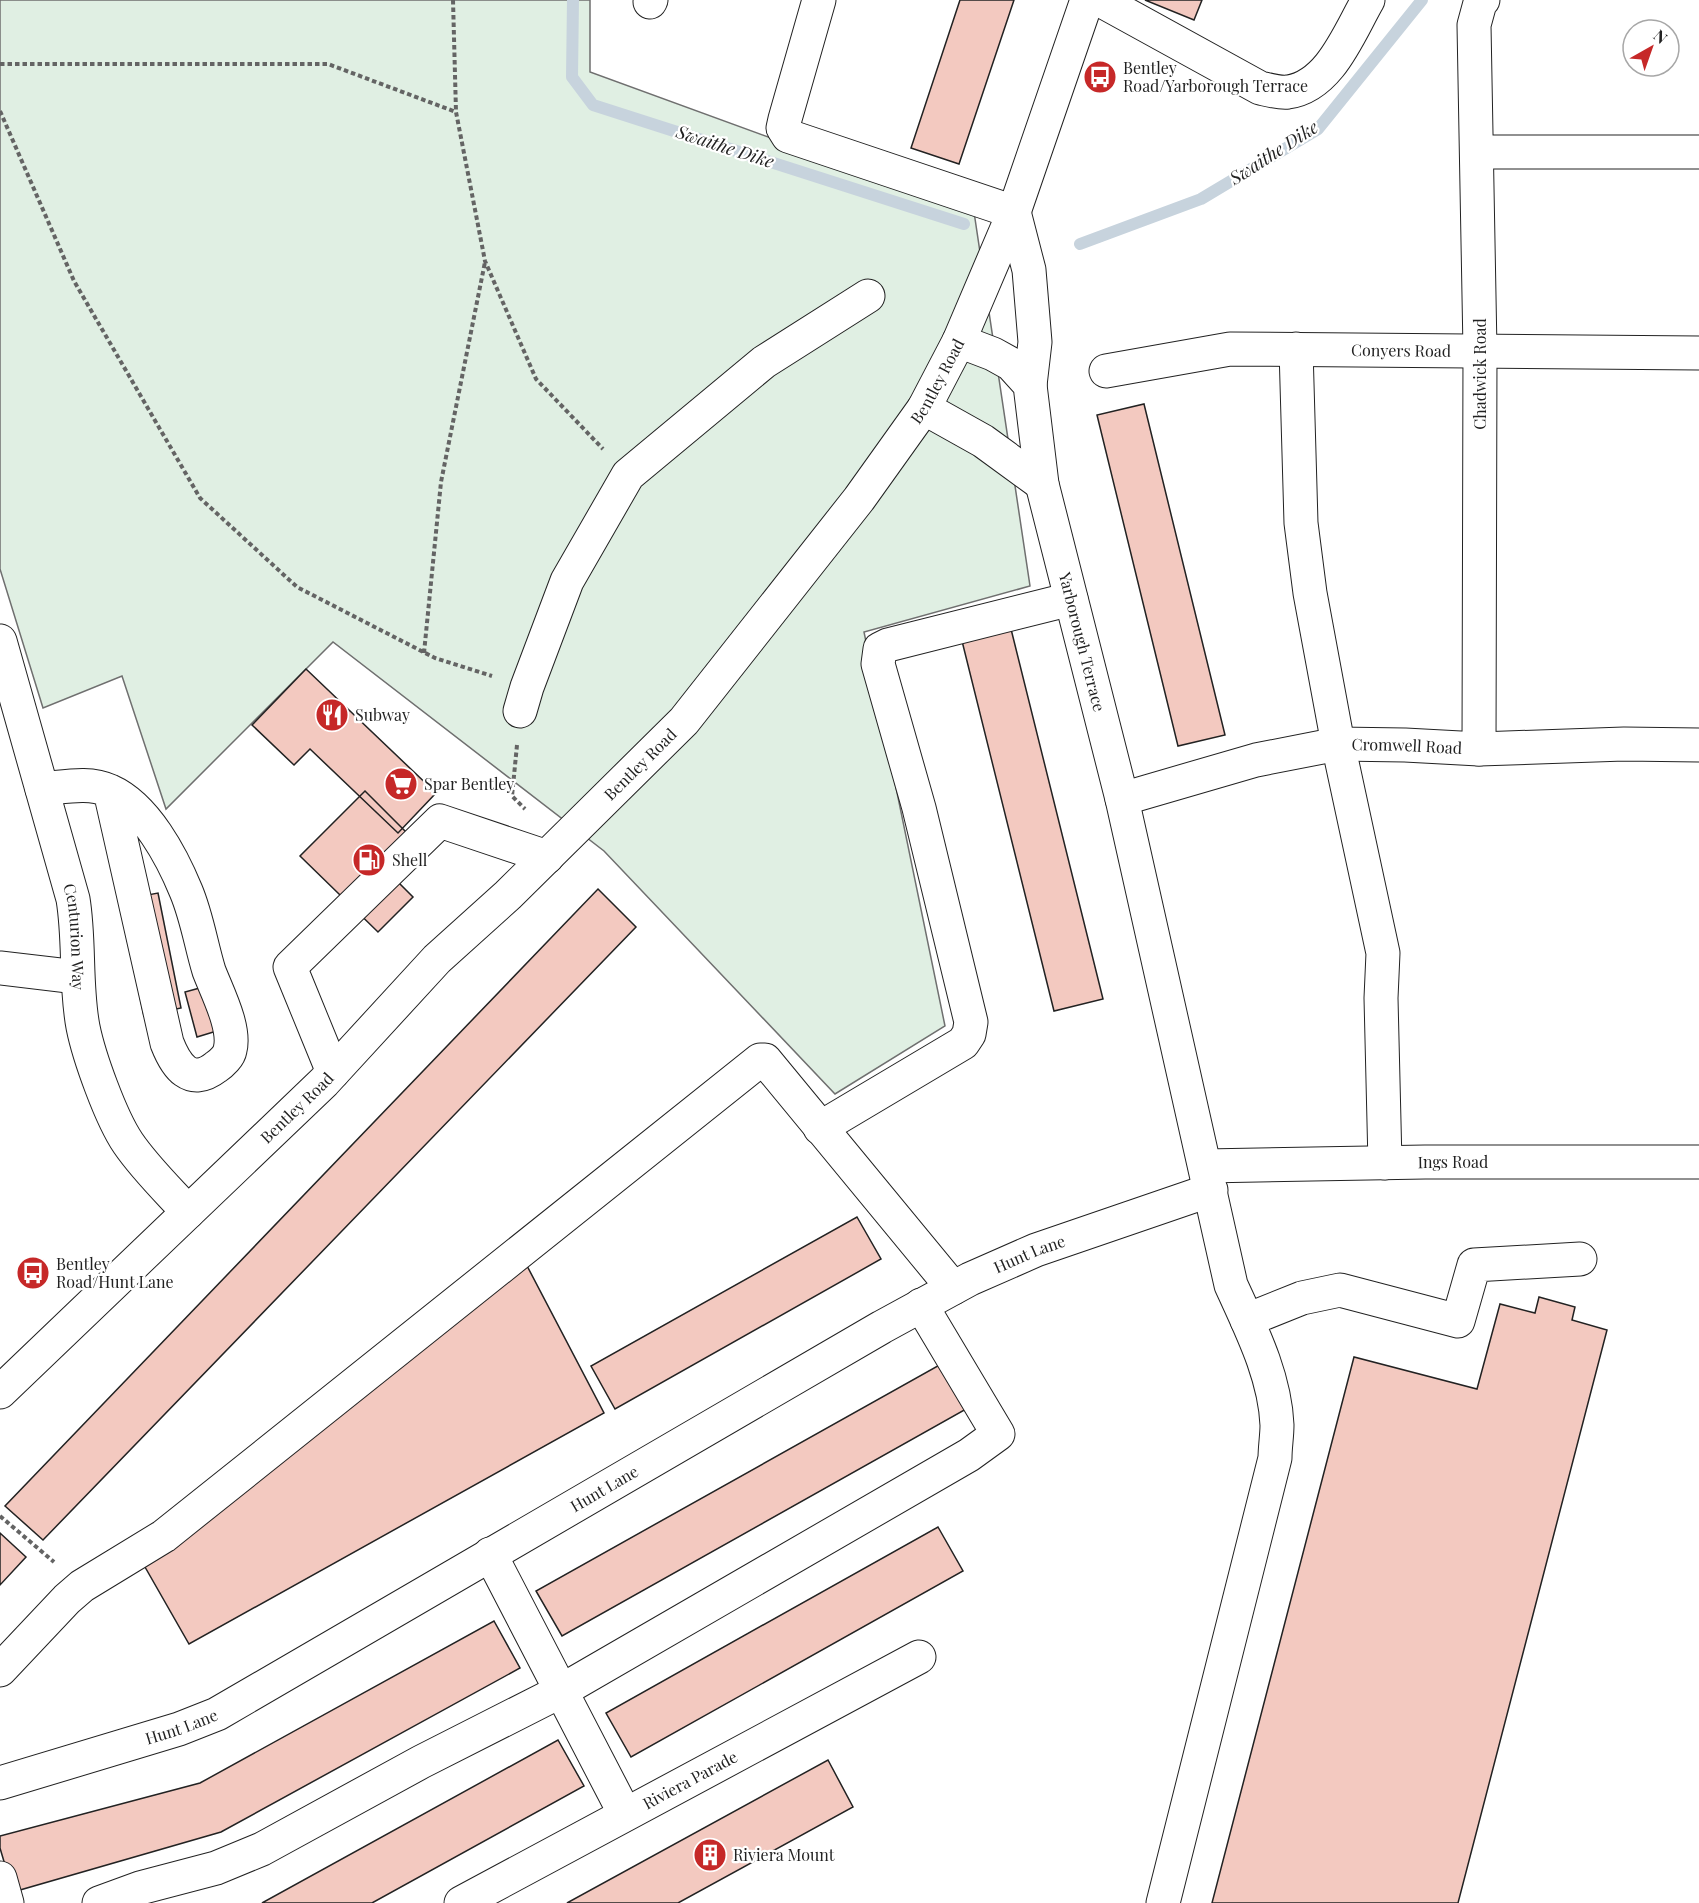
<svg xmlns="http://www.w3.org/2000/svg" width="1699" height="1903" font-family="'Playfair Display',serif">
	<style>
		.green { fill: #e0efe3; stroke: #6f6f6f; stroke-width: 1.5 }
		.lines { fill: none; stroke-linecap: round; stroke-linejoin: round }
		.stream { stroke: #c7d3dd; stroke-width: 12 }
		.building { fill: #f3c9c0; stroke: #222; stroke-width: 1.5 }
		.minor-casing { stroke: #222; stroke-width: 35 }
		.highway-casing { stroke: #222; stroke-width: 35 }
		.path { stroke: #646464; stroke-width: 4; stroke-dasharray: 4.5 3; stroke-linecap: butt }
		.minor { stroke: #fff; stroke-width: 33 }
		.highway { stroke: #fff; stroke-width: 33 }
		.labels { text-anchor: middle; stroke-width: 4.5; stroke-linejoin: round; paint-order: stroke }
		.poi-label { font-size: 16px; fill: #222; stroke: #fff; text-anchor: start }
		.street-label { font-size: 16px; fill: #222; stroke: #fff }
		.water-label { font-size: 18px; font-style: italic; fill: #222; stroke: #fff }
	</style>
	<rect width="100%" height="100%" fill="#fff"/>
	<path class="green" d="M0 0H590V72L974 212 1030 586 864 632 945 1026 835 1094 604 851 333 642 166 809 122 676 43 708 0 569Z"/>
	<g class="lines">
		<path class="stream" d="M573 0 572 77 593 105 964 224
			M1080 244 1201 199 1318 129 1422 0"/>
	</g>
	<path class="building" d="M960 0H1014L959 164 911 148Z
		M1145 0H1202L1194 20Z
		M1144 404 1225 735 1178 746 1097 415Z
		M1011 629 1103 999 1054 1011 962 641Z
		M306 669 436 793 398 833 310 749 294 765 252 725Z
		M365 791 407 833 378 862 413 897 378 932 300 856Z
		M598 889 636 927 43 1540 5 1506Z
		M158 893 181 1008 144 1016 120 900Z
		M207 986 220 1030 197 1037 185 992Z
		M857 1217 881 1259 615 1409 591 1366Z
		M525 1262 604 1413 189 1644 141 1560Z
		M1539 1297 1575 1307 1572 1320 1607 1330 1458 1903H1212L1354 1357 1477 1389 1500 1304 1535 1313Z
		M943 1363 968 1408 562 1636 536 1591Z
		M938 1527 963 1571 631 1757 606 1713Z
		M0 1533 26 1557 0 1585Z
		M494 1621 520 1668 221 1832 13 1892 0 1848V1836L200 1783Z
		M558 1740 584 1786 372 1903H262Z
		M828 1760 853 1807 678 1903H567Z"/>
	<g class="lines">
		<g class="minor-casing">
			<g id="minor">
				<path d="M819 0 785 119 783 128 788 136 1014 212 1029 270 1035 342 1030 385"/>
				<path d="M1100 0 1260 88C1269 90 1279 93 1288 92 1330 86 1349 33 1368 0"/>
				<path d="M650 2 651 0"/>
				<path d="M1478 152H1699"/>
				<path id="s1" d="M959 341 993 354 1011 364 1030 385 1042 484 1122 799 1231 1285C1251 1329 1275 1376 1277 1425 1277 1436 1275 1447 1275 1458L1163 1903"/>
				<path d="M1296 349 1301 523 1310 593 1338 744 1383 953 1381 998 1385 1163"/>
				<path id="s2" d="M1106 371 1230 349 1699 353"/>
				<path d="M924 408 983 441 1042 484"/>
				<path id="s3" d="M0 641 73 899C80 941 75 985 83 1027 89 1057 111 1118 128 1143 145 1168 168 1190 188 1212"/>
				<path d="M520 711 527 687 567 581 628 475 764 362 868 296"/>
				<path d="M1479 749 1480 350 1474 25 1480 3 1483 0"/>
				<path d="M42 789C65 787 89 781 110 791 146 807 172 857 186 891 197 917 201 945 209 971 217 992 236 1028 230 1050 229 1056 222 1063 216 1067 190 1087 176 1066 167 1043L110 791"/>
				<path id="s4" d="M1122 799 1256 760 1338 744 1405 745 1479 749 1624 744 1699 745"/>
				<path d="M0 968 77 977"/>
				<path d="M333 1072 290 967 440 821 547 857"/>
				<path d="M820 1128 963 1043 969 1034 971 1022 919 808 878 664 880 649 888 645 1071 599"/>
				<path id="s5" d="M1205 1166 1425 1162H1699"/>
				<path d="M1247 1320 1302 1298 1340 1290 1458 1321 1474 1265 1580 1259"/>
				<path d="M490 1554 625 1814"/>
				<path d="M0 1670 67 1599 82 1586 164 1536 760 1060H765L953 1288"/>
				<path id="s6" d="M0 1783 179 1729 217 1714 882 1327 970 1279 1036 1250 1211 1190"/>
				<path d="M0 1878 7 1903"/>
				<path d="M99 1903 140 1888 216 1868 262 1849 421 1762 561 1691 969 1455 998 1434 921 1305"/>
				<path id="s7" d="M461 1903 919 1657"/>
			</g>
		</g>
		<g class="highway-casing">
			<g id="highway">
				<path id="s8" d="M0 1392 324 1082 437 959 508 895 684 721 859 499 924 408 959 341 1014 212 1087 0"/>
			</g>
		</g>
		<path class="path" d="M453 0 456 112
			M0 64H328L456 112 485 261 536 379 603 449
			M0 111 74 281 200 498 297 587 435 658 492 676
			M424 653 441 482 485 262
			M517 745 512 796 525 809
			M0 1516 54 1562"/>
		<use href="#minor" class="minor"/>
		<use href="#highway" class="highway"/>
	</g>
	<defs>
		<g id="bus-disc" transform="scale(1.725)"><circle r="9.5" fill="#c62828" stroke="#fff"/><path d="M-5-6H5V4H4V6H2V4H-2V6H-4V4H-5ZM-3.5-4V0h7V-4ZM-3.5 1.2v1.5H-2V1.2ZM2 1.2v1.5H3.5V1.2Z" fill="#fff"/></g>
		<g id="restaurant-disc" transform="scale(1.725)"><circle r="9.5" fill="#c62828" stroke="#fff"/><path d="M-5-6h1v4h1v-4h1v4h1v-4h1v5L-1.5 .5V6h-2V.5L-5-1ZM5-6V6H3V1.5H1.5Q1.5-4 5-6Z" fill="#fff"/></g>
		<g id="supermarket-disc" transform="scale(1.725)"><circle r="9.5" fill="#c62828" stroke="#fff"/><path d="M-6-5.5h2.5l.6 2H6L4.5 2H-2.5L-4.4-4H-6ZM-1.5 3.2a1.3 1.3 0 1 0 .1 0ZM3 3.2a1.3 1.3 0 1 0 .1 0Z" fill="#fff"/></g>
		<g id="fuel-disc" transform="scale(1.725)"><circle r="9.5" fill="#c62828" stroke="#fff"/><path d="M-5.5-6h7V0h2V4h1.3V-2.5L3-4.5l.8-.8L6-3V5H2.5V1h-1V6h-7ZM-4.2-4.7v3.2H.2V-4.7Z" fill="#fff"/></g>
		<g id="building-disc" transform="scale(1.725)"><circle r="9.5" fill="#c62828" stroke="#fff"/><path d="M-4-6H4V6H1V3H-1V6H-4ZM-2.5-4.3h1.7v1.8h-1.7ZM.8-4.3h1.7v1.8H.8ZM-2.5-1h1.7V.8h-1.7ZM.8-1h1.7V.8H.8Z" fill="#fff"/></g>
	</defs>
	<g fill-rule="evenodd">
		<use href="#bus-disc" x="1100" y="77"/>
		<use href="#restaurant-disc" x="332" y="715"/>
		<use href="#supermarket-disc" x="401" y="784"/>
		<use href="#fuel-disc" x="369" y="860"/>
		<use href="#bus-disc" x="33" y="1273"/>
		<use href="#building-disc" x="710" y="1855"/>
	</g>
	<g class="labels">
		<g class="poi-label">
			<text x="1123" y="74">Bentley<tspan x="1123" dy="18">Road/Yarborough Terrace</tspan></text>
			<text x="355" y="721">Subway</text>
			<text x="424" y="790">Spar Bentley</text>
			<text x="392" y="866">Shell</text>
			<text x="56" y="1270">Bentley<tspan x="56" dy="18">Road/Hunt Lane</tspan></text>
			<text x="733" y="1861">Riviera Mount</text>
		</g>
		<g class="street-label">
			<text dy="6" stroke="none"><textPath href="#s2" startOffset="297">Conyers Road</textPath></text>
			<text transform="translate(1480 374) rotate(-90)" y="6">Chadwick Road</text>
			<text dy="6" stroke="none"><textPath href="#s8" startOffset="1383">Bentley Road</textPath></text>
			<text dy="6" stroke="none"><textPath href="#s1" startOffset="348">Yarborough Terrace</textPath></text>
			<text dy="6" stroke="none"><textPath href="#s4" startOffset="292">Cromwell Road</textPath></text>
			<text dy="6" stroke="none"><textPath href="#s8" startOffset="897">Bentley Road</textPath></text>
			<text dy="6" stroke="none"><textPath href="#s3" startOffset="306">Centurion Way</textPath></text>
			<text dy="6" stroke="none"><textPath href="#s8" startOffset="411">Bentley Road</textPath></text>
			<text dy="6" stroke="none"><textPath href="#s5" startOffset="248">Ings Road</textPath></text>
			<text dy="6" stroke="none"><textPath href="#s6" startOffset="1162">Hunt Lane</textPath></text>
			<text dy="6" stroke="none"><textPath href="#s6" startOffset="676">Hunt Lane</textPath></text>
			<text dy="6" stroke="none"><textPath href="#s6" startOffset="190">Hunt Lane</textPath></text>
			<text dy="6" stroke="none"><textPath href="#s7" startOffset="260">Riviera Parade</textPath></text>
		</g>
		<g class="water-label">
			<text transform="translate(725 147) rotate(18)" y="6">Swaithe Dike</text>
			<text transform="translate(1274 153) rotate(-33)" y="6">Swaithe Dike</text>
		</g>
	</g>
	<g transform="translate(1651 48) rotate(40)"><circle r="28" fill="#ffffff" stroke="#a7a7a7" stroke-width="1.5"/>
	<path d="M0-4.5L10 22L0 15L-10 22Z" fill="#c62828"/>
	<text y="-9" font-size="16" font-weight="bold" text-anchor="middle" fill="#222222">N</text>
	</g>
</svg>
